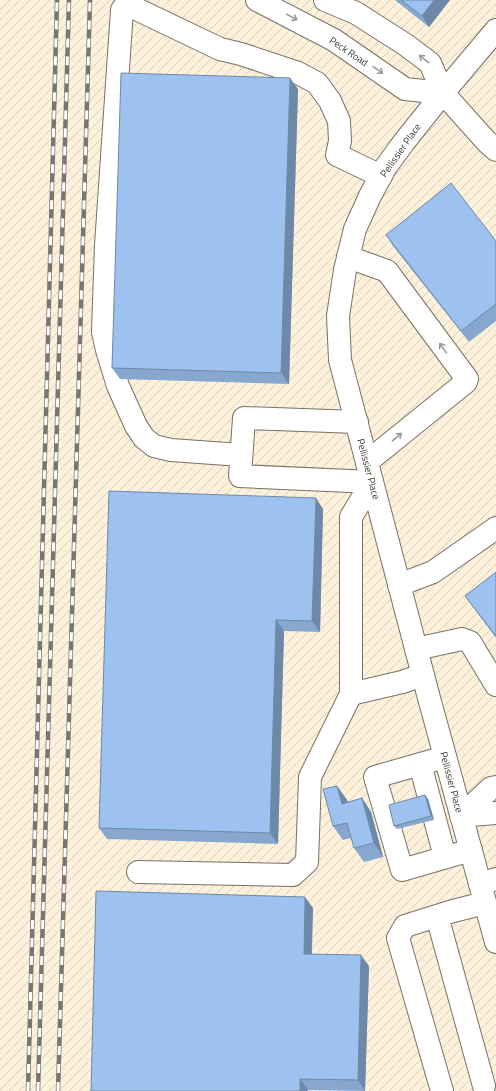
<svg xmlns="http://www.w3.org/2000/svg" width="496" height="1091" font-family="'Titillium Web',sans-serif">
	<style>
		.industrial { fill: url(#industrial-furrows) }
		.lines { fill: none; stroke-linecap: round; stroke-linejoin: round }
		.minor-casing { stroke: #787165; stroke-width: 24 }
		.major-casing { stroke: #787165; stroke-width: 24 }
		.highway-casing { stroke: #787165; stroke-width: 24 }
		.minor { stroke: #fff; stroke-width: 22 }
		.major { stroke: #fff; stroke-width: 22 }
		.highway { stroke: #fff; stroke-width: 22 }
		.rail-casing { stroke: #79756f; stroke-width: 4.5 }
		.rail { stroke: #fff; stroke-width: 3; stroke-dasharray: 9; stroke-linecap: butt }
		.wall { fill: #87a7ce }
		.shaded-wall { fill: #6e88a8 }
		.building { fill: #9dc2f0; stroke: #6e88a8 }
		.oneway { stroke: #9c9a97 }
		.labels { text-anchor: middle; stroke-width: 3; stroke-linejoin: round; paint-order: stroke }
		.street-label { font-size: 10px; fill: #38352f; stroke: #fff }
	</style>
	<defs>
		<pattern id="industrial-furrows" width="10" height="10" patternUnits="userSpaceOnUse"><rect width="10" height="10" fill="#fdf1dc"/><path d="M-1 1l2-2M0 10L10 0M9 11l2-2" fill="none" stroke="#dacfbd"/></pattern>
	</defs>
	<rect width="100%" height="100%" fill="#fef9f1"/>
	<path class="industrial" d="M0 0H496V1091H0Z"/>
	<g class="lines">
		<g class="minor-casing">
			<path id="minor" d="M443 93 496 30
				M348 257 387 271 467 379 466 382 367 462
				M357 422 244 418 240 476 372 482 351 517V694L402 682 423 675
				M241 455 171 450 154 446 144 438 136 426 118 386 107 350 103 332 106 245 122 10 126 4 220 49 241 54 298 73 317 83 330 101 339 121 340 141 337 155 381 176
				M399 585 433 572 496 528
				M416 649 462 639 470 642 496 685
				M445 757 375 777 402 870 471 850
				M420 764 445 857
				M138 872 293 875 307 862 310 777 351 694
				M480 884 496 879
				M437 916 484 1086
				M442 1091 398 938 405 926 453 911 485 903"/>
		</g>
		<g class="major-casing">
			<path id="major" d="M257 0 334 40 405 89 443 93
				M325 0 356 13 406 45 430 63 443 93 487 142 496 150
				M443 93 404 142 385 168 370 196 355 229 345 270 338 316 340 360 429 698 496 942"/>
		</g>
		<g class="highway-casing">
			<path id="highway" d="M461 816 491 788 496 787
				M461 816 496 813"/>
		</g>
		<use href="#minor" class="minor"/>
		<use href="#major" class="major"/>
		<use href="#highway" class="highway"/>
		<g class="rail-casing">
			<path id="rail" d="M28 1091 57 0
				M38 1091 69 0
				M58 1091 90 0"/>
		</g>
		<use href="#rail" class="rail"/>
	</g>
	<path class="wall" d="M395 0H450L429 27Z
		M298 89 289 384 120 379 112 368Z
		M386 235 496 241V321L469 342 393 246Z
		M323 509 320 632 284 631 278 844 107 839 99 828Z
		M496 572V638L473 607 465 596Z
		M337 786 347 800 348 802 362 798 371 812 383 857 364 862 354 848 351 838 343 840 333 826Z
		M425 795 428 799 434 820 397 829 394 826Z
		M313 908 312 954 369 966 365 1091 308 1090V1091H91Z"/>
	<path class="shaded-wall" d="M434 0H450L429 27 422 16Z
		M290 78 298 89 289 384 281 373Z
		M316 498 323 509 320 632 312 621Z
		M276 620 284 631 278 844 270 833Z
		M337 786 347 800 352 818 342 804Z
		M425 795 428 799 434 820 431 816Z
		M362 798 371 812 383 857 374 843Z
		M305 897 313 908 311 965 304 954Z
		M361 955 369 966 365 1091 358 1080Z
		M300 1079 308 1090V1091H300Z"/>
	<path class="building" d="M401 0H434L422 16Z
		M121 73 290 78 281 373 112 368Z
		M451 183 496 241V304L461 331 386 235Z
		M109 491 316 498 312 621 276 620 270 833 99 828Z
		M496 572V636L465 596Z
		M337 786 342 804 362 798 374 843 354 848 347 823 333 826 323 789Z
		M425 795 431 816 394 826 389 805Z
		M96 891 305 897 304 954 361 955 358 1080 300 1079V1091H91Z"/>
	<defs><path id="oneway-shaft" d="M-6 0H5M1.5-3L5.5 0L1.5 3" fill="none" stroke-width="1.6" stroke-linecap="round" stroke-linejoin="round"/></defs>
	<g class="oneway">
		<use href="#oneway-shaft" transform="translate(292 17) rotate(28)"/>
		<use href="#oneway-shaft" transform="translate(424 59) rotate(-142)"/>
		<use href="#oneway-shaft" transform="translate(378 70) rotate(35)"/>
		<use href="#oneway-shaft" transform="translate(443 348) rotate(-126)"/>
		<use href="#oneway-shaft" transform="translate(397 437) rotate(-39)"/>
	</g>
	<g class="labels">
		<g class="street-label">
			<text transform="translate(349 51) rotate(34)" y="4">Peck Road</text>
			<text transform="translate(400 150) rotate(-55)" y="4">Pellissier Place</text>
			<text transform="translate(369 469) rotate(75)" y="4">Pellissier Place</text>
			<text transform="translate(452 782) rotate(75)" y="4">Pellissier Place</text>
		</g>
	</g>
</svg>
